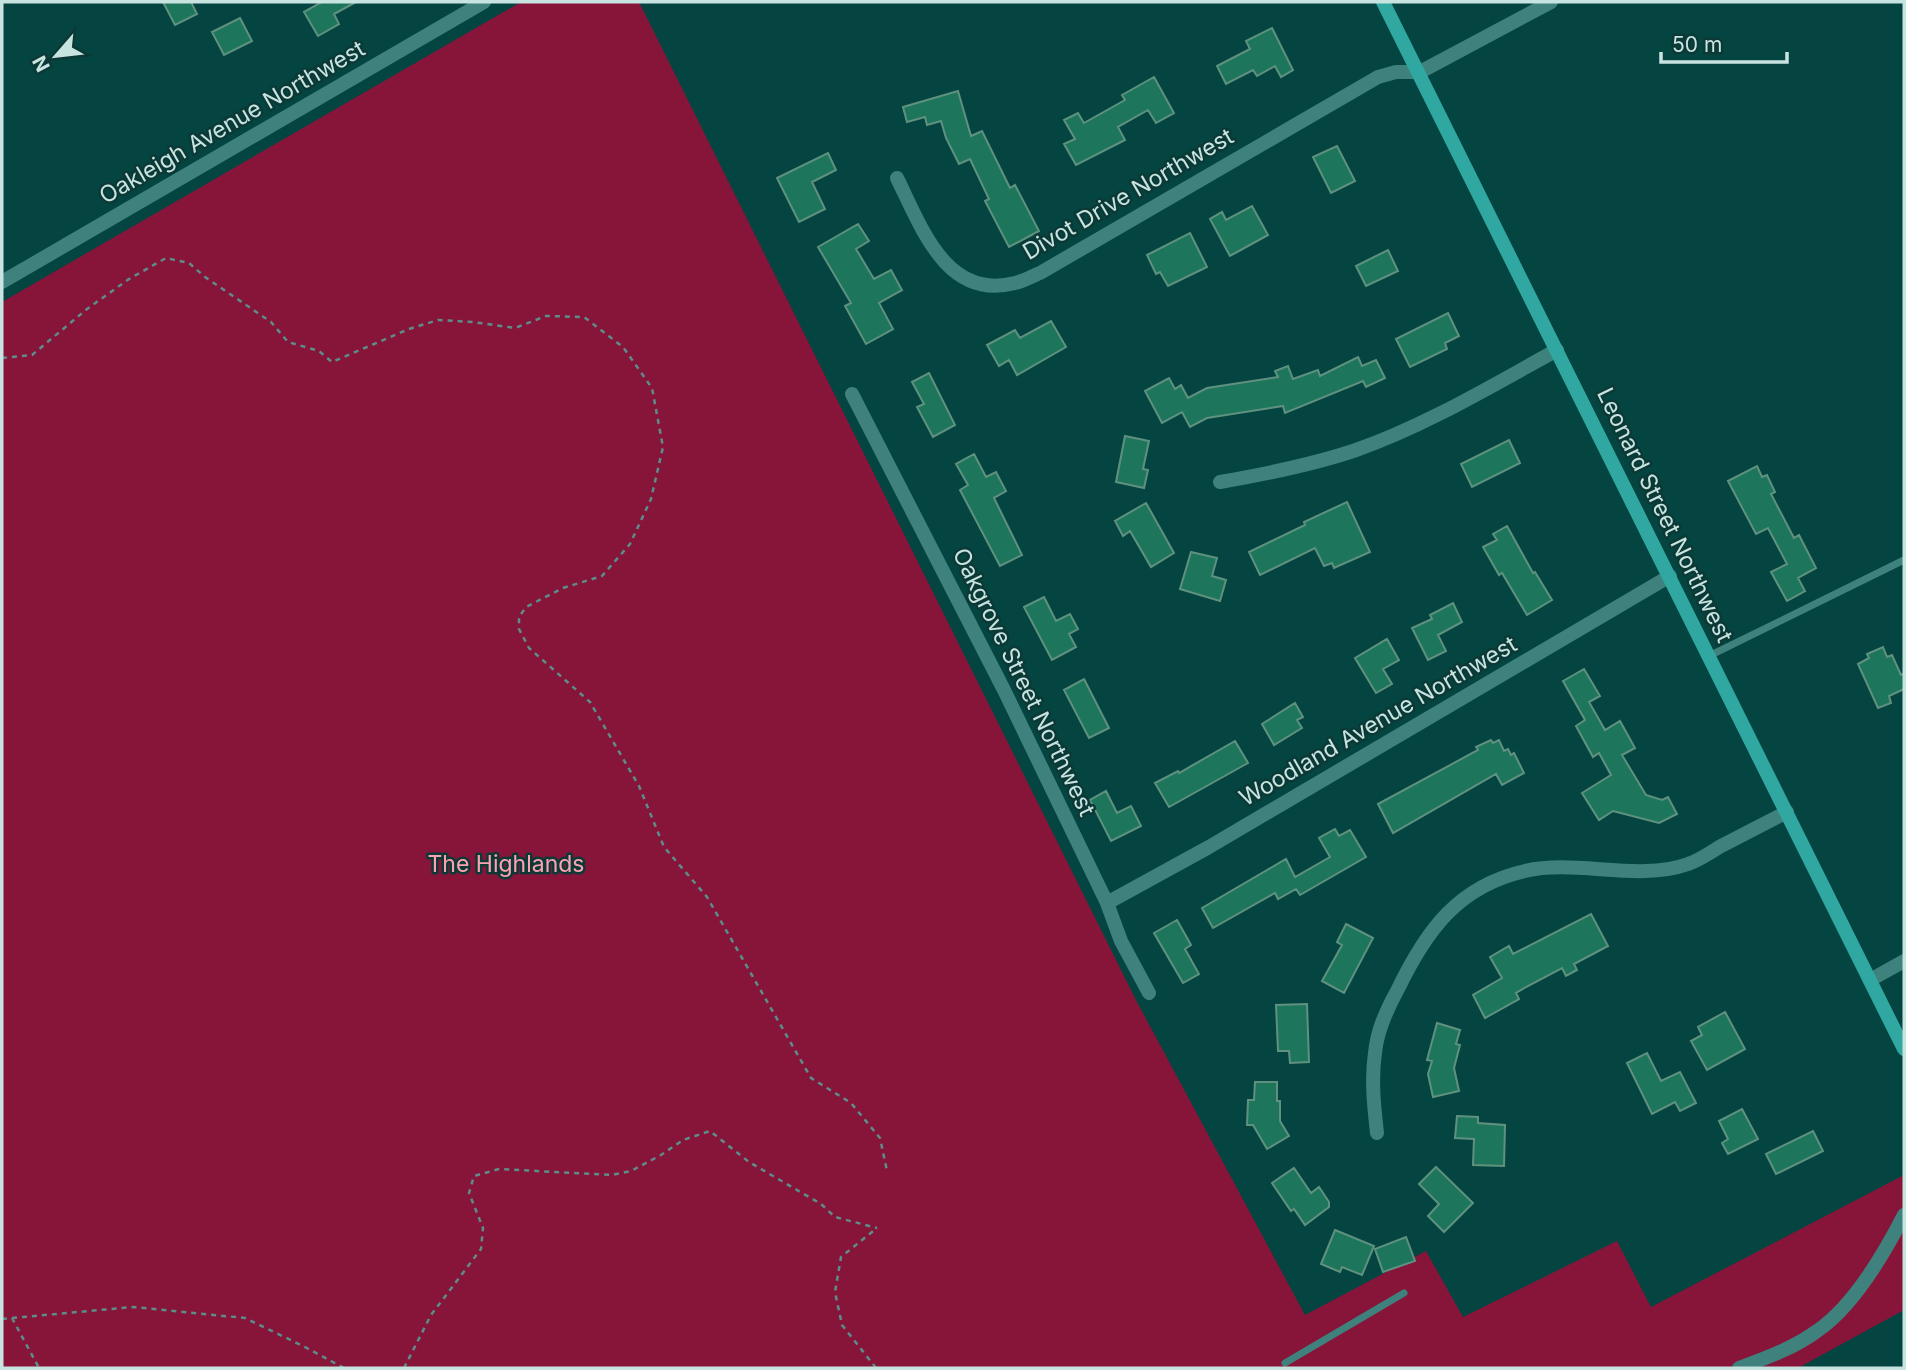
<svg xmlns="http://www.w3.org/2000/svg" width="1906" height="1370" font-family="Inter,sans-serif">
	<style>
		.green { fill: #871539 }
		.building { fill: #1d755c; stroke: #60917f; stroke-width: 2 }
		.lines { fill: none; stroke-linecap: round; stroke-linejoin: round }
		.path { stroke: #5d8d8a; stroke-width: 2.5; stroke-dasharray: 5 5; stroke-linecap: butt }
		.service { stroke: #3f817c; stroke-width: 7 }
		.minor { stroke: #3f817c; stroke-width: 14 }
		.secondary { stroke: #30a7a0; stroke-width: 14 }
		.labels { text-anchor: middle; stroke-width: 5; stroke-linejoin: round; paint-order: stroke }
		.street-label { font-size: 23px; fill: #c8e4e1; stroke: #0c3936 }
		.park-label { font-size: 23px; fill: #fca2b1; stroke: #0c3936 }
	</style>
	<rect width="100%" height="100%" fill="#044542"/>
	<path class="green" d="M521 2H639L1137 1002 1305 1315 1426 1251 1463 1317 1617 1241 1651 1307 1904 1175V1310L1798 1368H2V302Z"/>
	<path class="building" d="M163 2H191L197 14 175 25Z
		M322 2H356L334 14 339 24 318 36 304 12Z
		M240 18 252 41 224 55 212 32Z
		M1272 28 1293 70 1281 77 1275 66 1257 76 1253 70 1226 84 1217 66 1250 49 1246 41Z
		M1154 77 1174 113 1156 123 1148 110 1118 127 1125 140 1076 165 1064 144 1075 139 1064 120 1078 113 1084 123 1125 100 1122 95Z
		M958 91 971 136 982 131 1010 188 1015 185 1039 231 1009 247 985 201 989 199 970 159 959 164 946 138 941 121 927 125 925 117 907 122 903 107Z
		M1337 146 1355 181 1331 193 1313 157Z
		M828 153 836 170 812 182 825 209 799 222 777 178Z
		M1252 206 1268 235 1230 256 1210 219 1222 212 1226 220Z
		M858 224 869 241 856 249 874 279 891 270 902 290 879 303 893 329 866 344 845 306 851 303 818 247Z
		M1190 233 1207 267 1168 286 1160 272 1156 274 1147 255Z
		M1388 250 1398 271 1366 286 1356 266Z
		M1448 313 1459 336 1445 343 1447 349 1410 367 1396 339Z
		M1051 321 1066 347 1017 375 1009 360 999 366 987 345 1015 330 1020 338Z
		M1358 357 1362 366 1376 360 1385 378 1366 387 1363 381 1285 413 1283 406 1207 418 1190 427 1182 412 1162 423 1145 391 1169 378 1175 389 1181 385 1188 398 1207 388 1278 377 1275 371 1288 366 1293 379 1318 370 1320 376Z
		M929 373 955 425 933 437 917 407 924 404 912 382Z
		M1125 436 1149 441 1143 469 1148 470 1144 488 1116 482Z
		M1509 440 1520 463 1472 487 1461 464Z
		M974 454 986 477 996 472 1006 491 994 498 1022 555 1000 566 960 490 968 485 956 464Z
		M1757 466 1762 477 1767 475 1775 492 1771 494 1794 538 1799 535 1816 568 1798 578 1805 591 1787 601 1771 572 1787 564 1768 528 1756 534 1728 481Z
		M1347 502 1370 552 1334 568 1332 563 1324 566 1315 548 1260 575 1249 552 1305 525 1304 522Z
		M1146 503 1174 553 1151 567 1130 531 1123 536 1115 521Z
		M1507 526 1533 573 1535 572 1552 600 1527 615 1502 573 1499 575 1483 547 1497 540 1493 534Z
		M1191 552 1217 558 1212 576 1226 580 1220 601 1180 589Z
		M1044 597 1056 621 1070 614 1078 629 1069 634 1076 647 1052 660 1024 607Z
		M1453 603 1462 622 1438 635 1446 651 1428 660 1412 628 1432 619 1430 615Z
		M1387 639 1399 660 1383 669 1392 684 1376 693 1355 658Z
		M1883 647 1887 657 1892 655 1901 675 1904 673V689L1889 696 1891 703 1878 708 1858 664 1869 658 1867 654Z
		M1584 669 1600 696 1589 702 1605 730 1620 721 1635 748 1622 755 1646 795 1662 800 1668 797 1677 814 1659 823 1613 811 1599 820 1582 793 1611 775 1599 753 1593 757 1576 726 1585 720 1563 681Z
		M1084 679 1109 728 1089 738 1064 690Z
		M1295 703 1303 717 1297 720 1302 728 1274 745 1262 724Z
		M1491 740 1493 743 1499 740 1504 751 1508 749 1511 755 1514 753 1524 773 1502 785 1496 774 1393 833 1378 804 1478 750 1476 747Z
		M1235 741 1248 763 1169 807 1155 783 1178 771 1179 773Z
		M1106 791 1117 813 1131 806 1141 826 1111 841 1090 800Z
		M1335 829 1339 836 1350 830 1366 857 1300 895 1296 889 1278 899 1275 893 1213 928 1202 908 1286 859 1295 877 1330 857 1319 838Z
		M1591 914 1608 946 1574 964 1577 970 1566 976 1562 968 1526 987 1516 993 1519 999 1485 1018 1473 995 1502 978 1490 957 1509 946 1513 954Z
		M1177 920 1191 945 1185 949 1199 974 1183 983 1154 933Z
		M1346 924 1373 938 1344 993 1322 981 1342 945 1337 942Z
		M1307 1004 1309 1062 1290 1063 1289 1051H1278L1276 1005Z
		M1725 1012 1745 1049 1707 1070 1691 1041 1702 1035 1698 1027Z
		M1437 1023 1460 1030 1456 1044 1460 1045 1454 1068 1459 1091 1433 1097 1428 1074 1432 1061 1427 1060Z
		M1647 1053 1661 1081 1680 1072 1696 1103 1680 1111 1675 1102 1652 1114 1627 1063Z
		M1255 1082H1277V1101H1280V1121L1289 1136 1267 1149 1253 1125H1247L1248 1100H1254Z
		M1742 1109 1758 1139 1728 1154 1722 1143 1728 1139 1719 1121Z
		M1457 1116 1478 1117V1123L1505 1125 1504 1166 1473 1165 1474 1139 1455 1138Z
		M1813 1131 1823 1151 1776 1174 1766 1154Z
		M1436 1167 1473 1203 1444 1232 1428 1216 1439 1204 1419 1184Z
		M1294 1168 1311 1193 1319 1187 1329 1202V1207L1305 1225 1294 1209 1291 1211 1272 1183Z
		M1335 1230 1374 1246 1362 1275 1342 1267 1340 1272 1321 1264Z
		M1406 1237 1415 1261 1383 1272 1375 1249Z"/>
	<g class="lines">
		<path class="path" d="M2 358 32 355 87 309 129 279 166 258 189 263 205 277 271 322 288 342 319 351 332 362 409 329 438 320 473 322 515 328 546 316 584 317 623 347 652 388 663 447 651 499 630 544 602 576 563 588 526 607 519 617V629L529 648 590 702 639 786 664 847 707 897 811 1078 851 1103 880 1138 887 1171
			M12 1318 133 1307 245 1318 303 1346 344 1368
			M2 1319 12 1318 39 1368
			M404 1368 431 1315 481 1249 483 1228 469 1193 474 1176 499 1169 612 1175 631 1171 661 1155 683 1140 710 1131 749 1162 821 1204 835 1217 877 1228
			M876 1368 842 1325 835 1292 841 1257 877 1228"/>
		<path class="service" d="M1709 656 1904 560
			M1285 1363 1404 1293"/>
		<path class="minor" d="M897 178C921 226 946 301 1015 283 1024 281 1032 276 1040 273L1378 77 1396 72H1420L1551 2
			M2 282 484 2
			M852 394 1004 690 1107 903 1121 941 1149 993
			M1220 482C1266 474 1312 465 1356 450 1425 426 1493 385 1557 350
			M1107 903 1209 847 1670 576
			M1870 980 1904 961
			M1377 1133C1374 1106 1371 1080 1375 1053 1377 1030 1387 1009 1398 989 1426 931 1458 886 1525 871 1576 859 1638 882 1688 864 1700 860 1711 852 1721 846 1743 835 1765 823 1787 812
			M1739 1368C1766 1358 1794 1348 1817 1331 1854 1306 1884 1254 1904 1215"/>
		<path class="secondary" d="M1383 2 1904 1049"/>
	</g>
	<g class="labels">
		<g class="street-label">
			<text transform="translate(232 122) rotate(-30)" y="8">Oakleigh Avenue Northwest</text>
			<text transform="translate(1128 194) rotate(-30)" y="8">Divot Drive Northwest</text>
			<text transform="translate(1665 515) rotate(64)" y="8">Leonard Street Northwest</text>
			<text transform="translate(1024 682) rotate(64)" y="8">Oakgrove Street Northwest</text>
			<text transform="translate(1378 721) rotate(-30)" y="8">Woodland Avenue Northwest</text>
		</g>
		<g class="park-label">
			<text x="506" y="872">The Highlands</text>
		</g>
	</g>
	<rect width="1906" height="1370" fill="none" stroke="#c8e4e1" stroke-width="7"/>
	<g transform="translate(56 56) rotate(242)" stroke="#0c3936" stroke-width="5" paint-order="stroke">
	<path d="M0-5L12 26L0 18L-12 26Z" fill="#c8e4e1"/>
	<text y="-10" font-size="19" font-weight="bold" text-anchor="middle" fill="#c8e4e1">N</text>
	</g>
	<path d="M1661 52v10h126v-10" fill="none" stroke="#c8e4e1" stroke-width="3.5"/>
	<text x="1672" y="52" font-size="21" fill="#c8e4e1" stroke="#0c3936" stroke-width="5" paint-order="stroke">50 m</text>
</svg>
